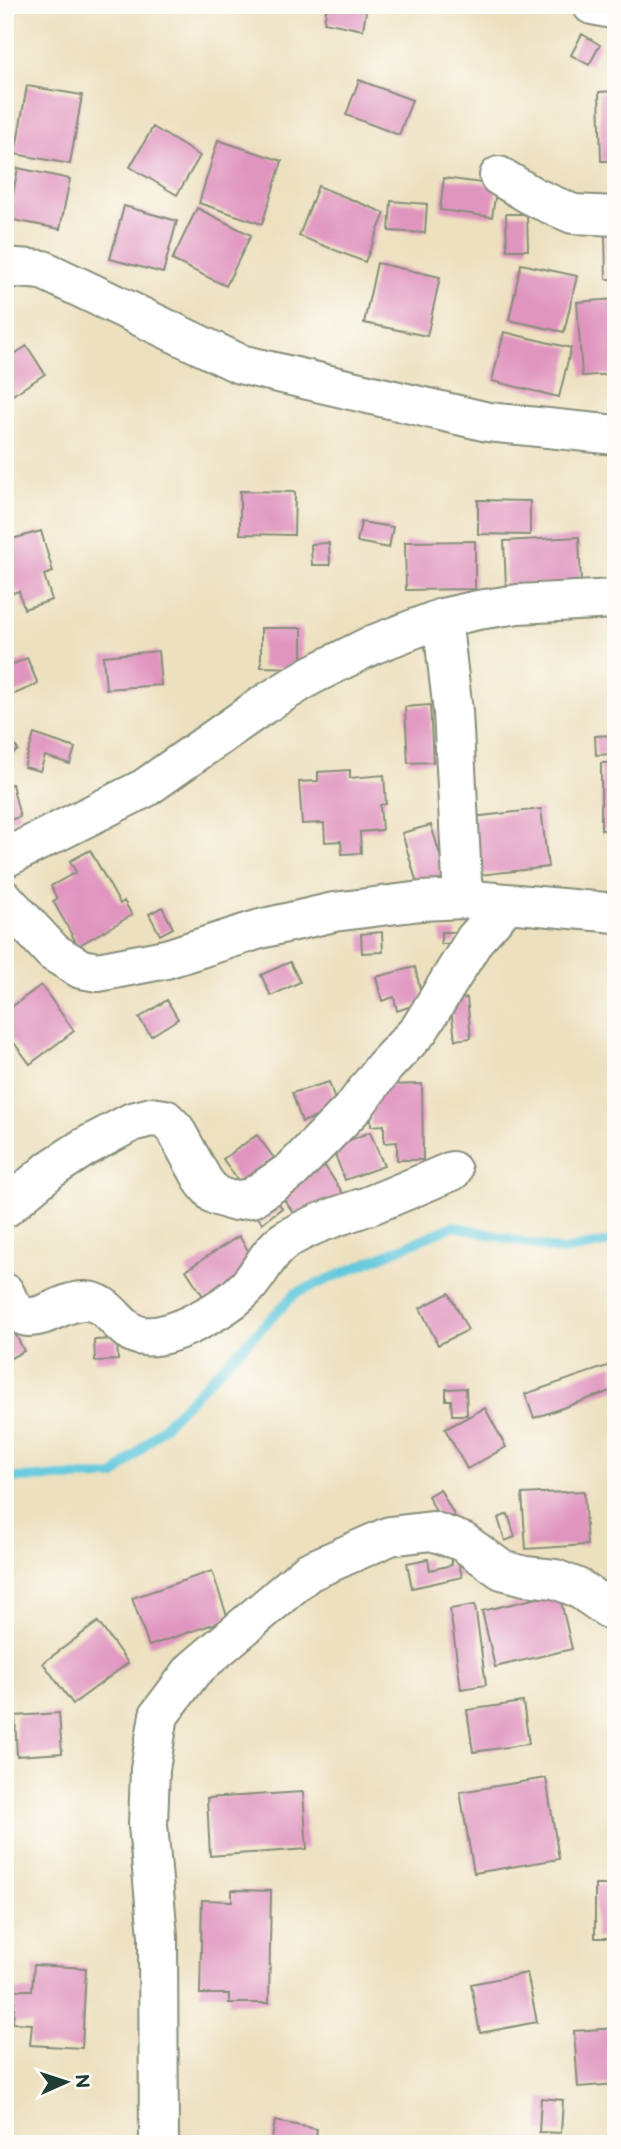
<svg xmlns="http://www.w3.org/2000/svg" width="621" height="2149" font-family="'Balsamiq Sans',sans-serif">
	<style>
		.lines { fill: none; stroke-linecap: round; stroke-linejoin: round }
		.stream { stroke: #60c8dc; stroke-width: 10 }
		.building { fill: #e095bf }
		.minor-casing { stroke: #868e7a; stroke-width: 42 }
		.minor { stroke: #fff; stroke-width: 38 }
	</style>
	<rect width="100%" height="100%" fill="#fdfcf7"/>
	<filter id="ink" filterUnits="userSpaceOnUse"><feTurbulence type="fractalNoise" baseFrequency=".0143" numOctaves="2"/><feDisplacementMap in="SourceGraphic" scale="14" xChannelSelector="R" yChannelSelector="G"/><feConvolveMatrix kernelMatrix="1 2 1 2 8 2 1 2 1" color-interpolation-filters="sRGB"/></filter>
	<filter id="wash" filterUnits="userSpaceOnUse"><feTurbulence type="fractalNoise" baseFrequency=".00686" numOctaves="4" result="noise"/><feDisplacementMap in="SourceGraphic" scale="28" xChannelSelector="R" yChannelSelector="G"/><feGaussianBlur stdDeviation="1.57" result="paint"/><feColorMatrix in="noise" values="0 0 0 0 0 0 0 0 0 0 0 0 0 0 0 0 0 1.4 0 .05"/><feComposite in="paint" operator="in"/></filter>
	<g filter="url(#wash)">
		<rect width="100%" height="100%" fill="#ede0bf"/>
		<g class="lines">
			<path class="stream" d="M5 1478 114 1476 296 1293 453 1226 562 1251 616 1241"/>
		</g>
		<g id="blocks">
			<path class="building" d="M327 5H367L363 30 324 22Z
				M582 34 600 45 589 65 571 55Z
				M359 80 412 100 399 135 346 115Z
				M27 86 82 95 70 164 15 154Z
				M616 91V161H601L599 92Z
				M153 127 200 156 177 195 130 167Z
				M218 140 282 161 262 224 199 203Z
				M18 168 70 179 60 229 8 219Z
				M444 178 497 185 492 217 440 210Z
				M318 186 385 213 365 262 299 236Z
				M391 201 427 204 425 233 389 231Z
				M124 206 177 221 163 273 110 259Z
				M197 208 251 235 226 286 172 260Z
				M506 214H527L528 250H507Z
				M605 235H616V279H606Z
				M377 263 440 277 427 336 364 323Z
				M521 264 577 276 564 332 509 320Z
				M616 299V374L582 376 577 302Z
				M504 332 571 348 559 397 492 381Z
				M27 346 45 374 5 400V360Z
				M240 491 295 492 294 535 240 534Z
				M478 500 530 501V535L478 534Z
				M361 522 393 527 389 548 357 542Z
				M41 531 53 572 44 575 52 600 24 609 19 591 5 595V577L13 575 9 562 5 563V541Z
				M579 537 581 583 506 585 504 541Z
				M475 541V589L406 590 405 542Z
				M329 543 330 565H312L311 544Z
				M261 628H302V668L261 667Z
				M158 651 161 685 106 689 103 656Z
				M27 658 38 684 5 698V668Z
				M430 705 433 762 408 763 405 707Z
				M5 730 18 750 5 759Z
				M34 734 75 748 70 764 45 756 40 771 24 767Z
				M613 735 614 754 596 755 595 736Z
				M601 763H616V830H601Z
				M350 770V778L384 775 386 804 380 805 382 830 360 832 361 853 342 854 341 841 325 842 324 823 302 824 299 782 318 781V772Z
				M12 784 20 817 5 821V786Z
				M541 809 548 867 480 875 473 817Z
				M431 825 448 881 419 890 402 833Z
				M90 850 120 904 124 901 132 915 78 946 53 901 57 899 51 886 76 872 70 861Z
				M162 907 173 928 160 935 149 914Z
				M382 932 383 952 362 953 361 934Z
				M441 932H456V943L441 944Z
				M290 962 300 982 271 996 261 975Z
				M415 967 423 1002 397 1011 394 997 382 1001 376 977Z
				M41 985 74 1031 30 1064 5 1031V1012Z
				M467 998 471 1038 455 1040 450 1000Z
				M167 1000 178 1019 151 1036 139 1018Z
				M329 1082 338 1110 302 1122 292 1093Z
				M422 1084 423 1160H397V1142L384 1143V1125L371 1126 370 1092 385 1085Z
				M370 1132 384 1166 345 1180 332 1147Z
				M257 1135 274 1158 239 1182 223 1159Z
				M323 1163 344 1195 301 1224 279 1192Z
				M271 1193 282 1208 262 1223 251 1207Z
				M239 1236 259 1268 207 1302 186 1270Z
				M449 1293 468 1330 438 1345 420 1308Z
				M12 1327 24 1351 5 1361V1330Z
				M117 1339 118 1360 95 1361 94 1340Z
				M613 1364 616 1389 534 1418 525 1394Z
				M466 1388 467 1415H452L451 1400H446V1389Z
				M485 1408 506 1447 467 1469 445 1429Z
				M440 1489 455 1517 442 1523 428 1496Z
				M584 1491 587 1545 526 1549 522 1494Z
				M508 1514 515 1537 505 1541 498 1518Z
				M456 1551 462 1577 412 1588 407 1563 428 1559 430 1570 452 1565 449 1553Z
				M212 1571 228 1619 149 1646 132 1598Z
				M559 1593 572 1649 495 1667 482 1611Z
				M475 1605 486 1685 461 1689 450 1609Z
				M98 1622 128 1663 73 1704 43 1663Z
				M523 1702 529 1744 473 1752 467 1710Z
				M59 1713 62 1753 17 1756 15 1716Z
				M546 1778 559 1859 474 1873 460 1792Z
				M303 1792 307 1849 210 1856 207 1798Z
				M595 1885H616V1938H595Z
				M232 1890 271 1891 269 2003H229V1994H200L202 1900 232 1901Z
				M34 1965 86 1968 82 2048 30 2045 32 2024 13 2023 15 1990H32Z
				M527 1973 537 2022 480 2033 471 1984Z
				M616 2028V2084L578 2087 574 2031Z
				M541 2098 563 2100 561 2133 539 2132Z
				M275 2121 317 2129 315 2144H271Z"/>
		</g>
	</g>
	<g filter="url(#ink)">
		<use href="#blocks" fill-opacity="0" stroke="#868e7a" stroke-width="2"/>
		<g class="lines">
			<g class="minor-casing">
				<path id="minor" d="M592 5 616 10
					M499 176 534 197 573 214 616 216
					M5 267 43 270 240 364 488 422 616 435
					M442 618 453 712 463 899
					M5 858 145 788 263 705 310 676 372 645 442 618 478 610 518 604 616 599
					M5 900 53 952 81 969 98 972 166 959 260 929 334 912 421 901 463 899 616 913
					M5 1208 51 1169 85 1147 132 1122 151 1117 165 1119 175 1129 204 1182 215 1195 232 1201 251 1198 291 1171 354 1107 384 1067 419 1030 475 939 506 905
					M5 1293C25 1343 55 1299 86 1301 112 1302 118 1333 143 1336 172 1340 228 1307 247 1287 260 1273 269 1251 284 1241 310 1224 339 1216 368 1206 396 1195 424 1183 452 1171
					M159 2144 158 1936 148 1825 150 1769 159 1715 193 1670 308 1572 390 1536 432 1531 463 1542 502 1570 525 1576 555 1579 578 1588 616 1614"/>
			</g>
			<use href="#minor" class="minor"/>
		</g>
	</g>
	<rect width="621" height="2149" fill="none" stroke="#fdfcf7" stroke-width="28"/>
	<g transform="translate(66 2082) rotate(87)" stroke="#fdfcf7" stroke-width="5" paint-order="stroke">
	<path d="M0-5L12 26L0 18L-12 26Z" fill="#1f3d34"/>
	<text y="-10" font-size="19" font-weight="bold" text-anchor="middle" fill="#1f3d34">N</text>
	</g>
</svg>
